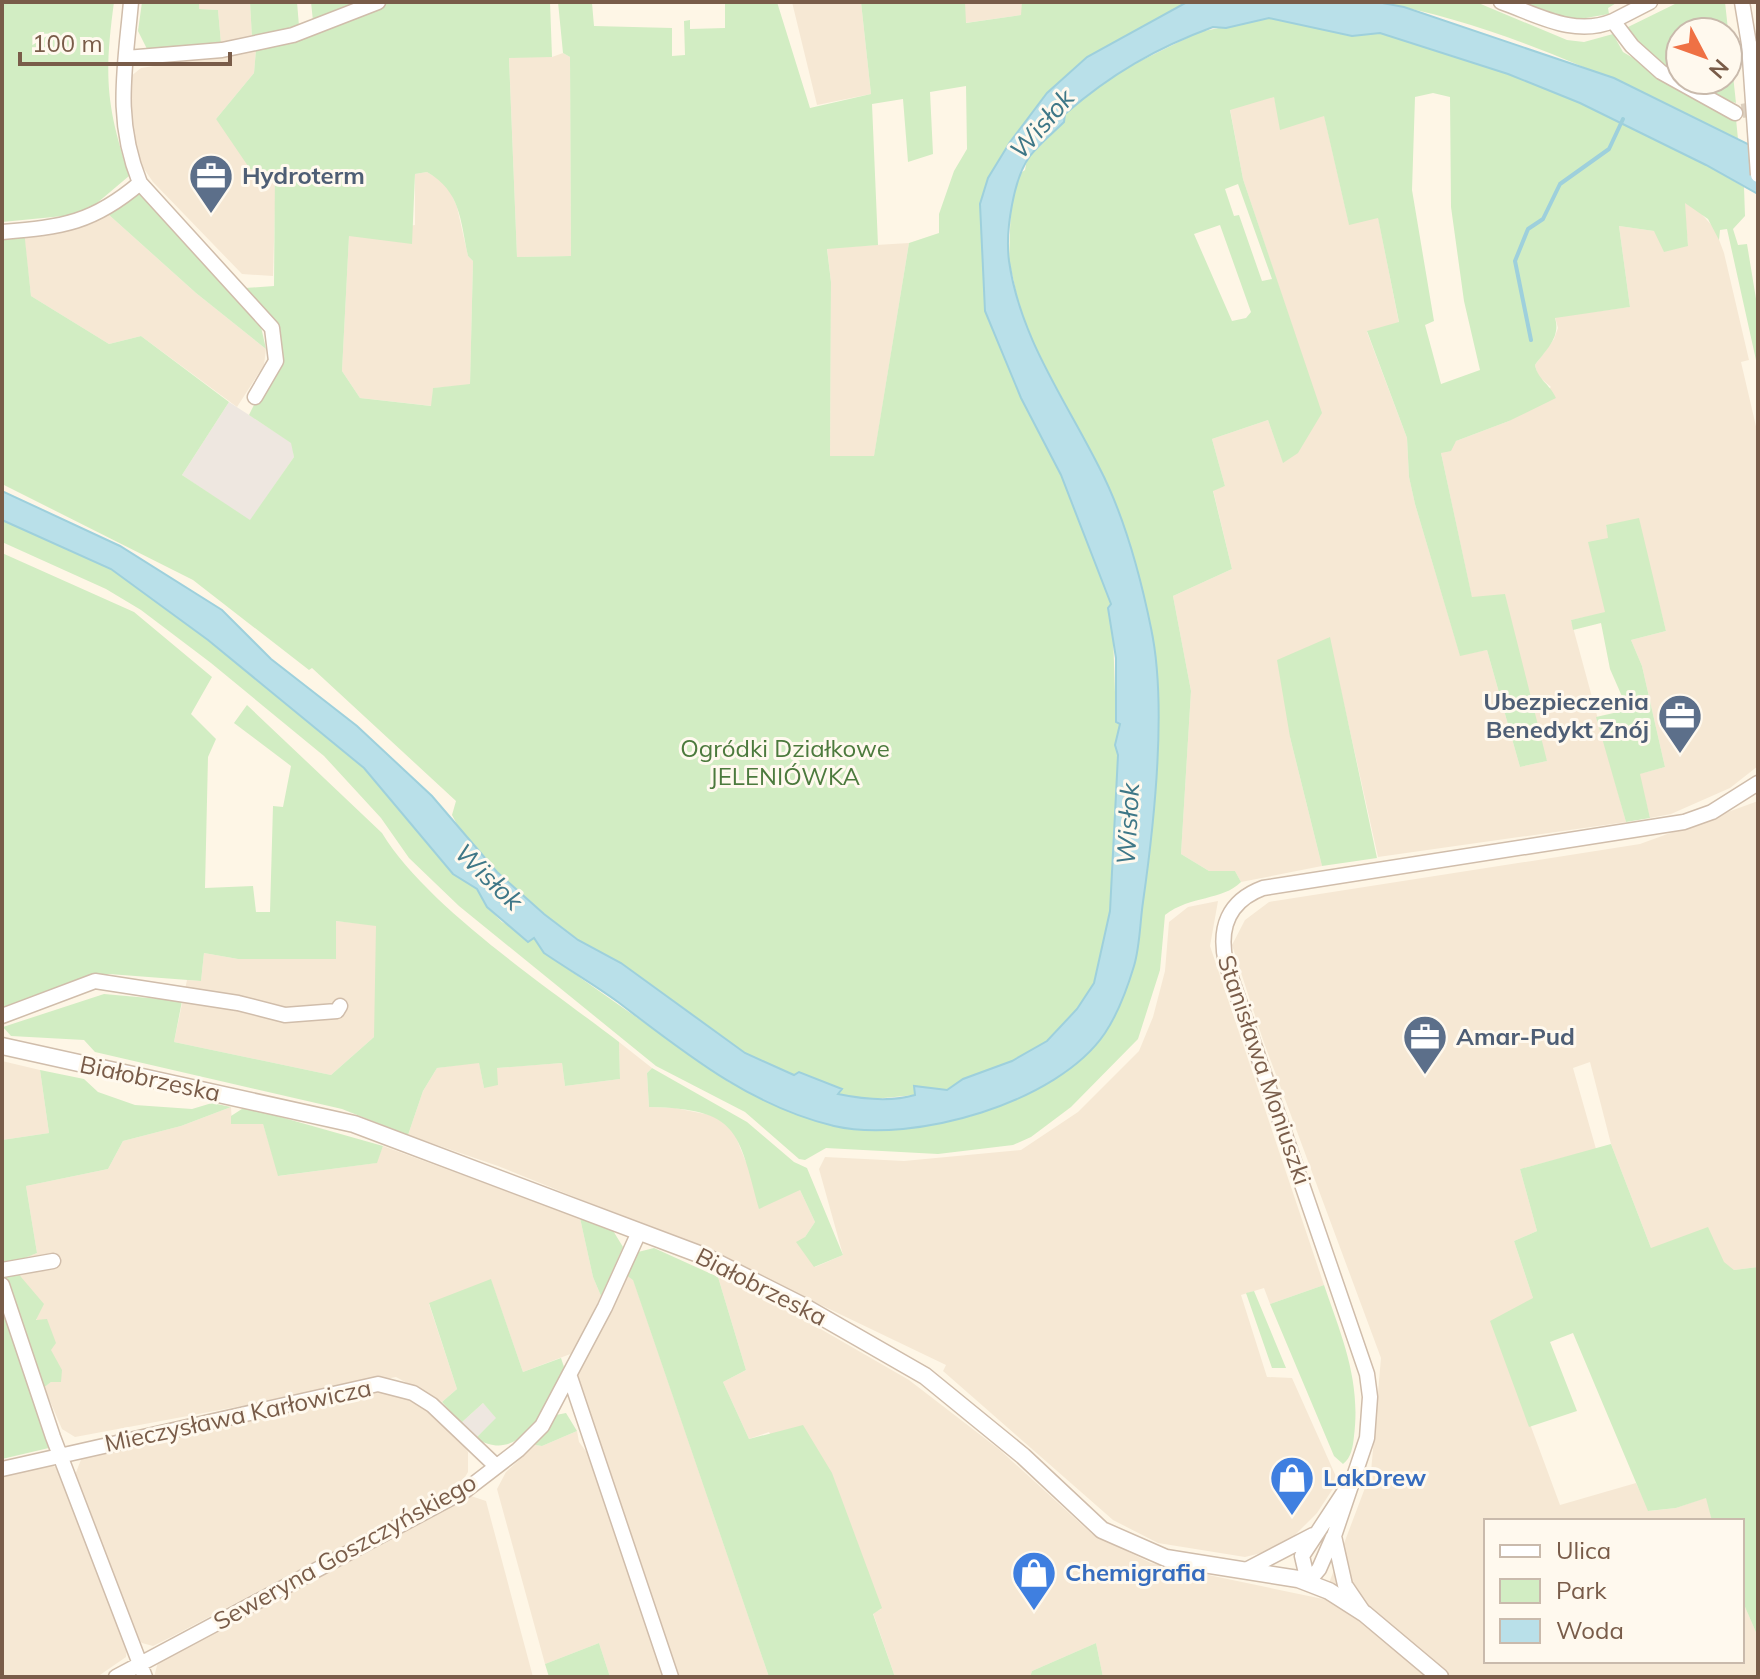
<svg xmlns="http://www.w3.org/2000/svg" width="1760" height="1679" font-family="Mulish,sans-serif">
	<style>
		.residential { fill: #f6e8d4 }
		.industrial { fill: #eee7e0 }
		.green { fill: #d2edc3; fill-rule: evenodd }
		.water { fill: #b9e0e9; stroke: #9ed0dc; stroke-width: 2 }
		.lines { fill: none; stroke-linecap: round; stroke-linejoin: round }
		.stream { stroke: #9ed0dc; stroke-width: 4 }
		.minor-tunnel { stroke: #ddd0bf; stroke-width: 14; stroke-dasharray: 14 7; stroke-linecap: butt }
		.minor-casing { stroke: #d0bdab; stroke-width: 17 }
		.tertiary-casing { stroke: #d0bdab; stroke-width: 19 }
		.minor { stroke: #fff; stroke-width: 14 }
		.tertiary { stroke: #fff; stroke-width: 16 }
		.minor-bridge-casing { stroke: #d0bdab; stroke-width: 17; stroke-linecap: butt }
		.minor-bridge { stroke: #fff; stroke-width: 14 }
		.labels { text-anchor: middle; stroke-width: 6; stroke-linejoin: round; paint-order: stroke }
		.service-label { font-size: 24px; font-weight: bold; fill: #4e5e75; stroke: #fff9ee; text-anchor: start }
		.park-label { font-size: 24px; fill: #4c7a3d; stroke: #fff9ee }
		.street-label { font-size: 24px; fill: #795c49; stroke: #fff9ee }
		.shop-label { font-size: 24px; font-weight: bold; fill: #366cbe; stroke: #fff9ee; text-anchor: start }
		.water-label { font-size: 26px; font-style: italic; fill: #3e7787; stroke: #fff9ee }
	</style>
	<rect width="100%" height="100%" fill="#fef6e6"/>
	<path class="residential" d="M199 2H250L252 38 221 43 218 10 198 9Z
		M792 2H861L871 94 817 105Z
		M965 2H1022V15L965 23Z
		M256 50 254 73 216 119 276 172 273 276 242 274 153 182 138 160 128 106 130 77 141 68Z
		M563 53 570 57 571 256 517 257 509 57H552Z
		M1274 96 1281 129 1324 115 1349 224 1378 217 1399 323 1367 332 1407 438 1409 477 1415 504 1460 655 1487 650 1520 767 1547 761 1472 598 1441 453 1456 441 1509 421 1551 387 1538 376 1535 365 1554 339 1558 328 1555 317 1630 307 1619 226 1654 231 1688 245 1684 202 1698 210 1715 229 1724 253 1749 360 1741 362 1758 435V766L1730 788 1671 814 1650 818 1639 774 1665 767 1642 666 1631 640 1666 631 1638 519 1606 526 1609 538 1605 613 1571 620 1626 822 1378 857 1329 637 1290 737 1322 866 1241 882 1235 871H1209L1181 854 1191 691 1173 596 1232 569 1213 490 1225 486 1212 439 1268 420 1283 462 1321 413 1243 179 1230 109Z
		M427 172 447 184 457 207 468 256 473 261 470 385 433 388 432 406 360 398 342 371 349 236 415 225V174Z
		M108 214 196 293 266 349 264 365 237 407 141 336 109 344 31 296 24 234 95 222Z
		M909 243 874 457 830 456 831 282 827 248Z
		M1758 801V1267L1734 1270 1724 1263 1651 1248 1611 1144 1590 1062 1573 1068 1596 1149 1520 1169 1537 1231 1514 1241 1533 1298 1513 1378 1560 1505 1636 1483 1649 1511 1676 1508 1707 1497 1712 1521H1486V1661H1742V1600L1758 1637V1677H1103L1096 1643 1032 1671 1030 1677H895L873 1613 881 1609 769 1432 749 1439 723 1382 746 1370 718 1277 753 1290 909 1380 1000 1450 1092 1534 1151 1563 1323 1599 1371 1472 1381 1358 1263 1040 1232 945 1245 920 1269 902 1640 844Z
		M1218 901 1210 946 1324 1285 1270 1304 1264 1288 1241 1295 1267 1377 1292 1378 1338 1481 1317 1513 1290 1540 1265 1552 1245 1557 1158 1543 1113 1520 943 1371 946 1365 708 1251 498 1166 408 1135 423 1091 437 1068 479 1062 484 1088 496 1068 562 1063 565 1086 620 1079 619 1042 652 1068 647 1073 649 1107 675 1108 715 1116 733 1130 746 1162 800 1190 815 1222 805 1237 809 1258 815 1267 843 1255 819 1169 825 1157 904 1161 1021 1150 1078 1112 1139 1051 1153 1017 1165 971 1169 922 1188 907Z
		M335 921 376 925 377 1022 374 1037 331 1075 174 1042 187 980 201 981 204 953 238 959H336Z
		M2 1061 40 1070 49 1133 2 1140Z
		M231 1107 232 1124H263L279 1176 376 1163 383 1146 580 1218 593 1277 601 1296 573 1353 523 1372 491 1280 429 1304 457 1389 442 1402 396 1377 75 1437 62 1429 44 1387 51 1382V1350L10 1263 37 1253 26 1186 108 1169 123 1141 181 1126Z
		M626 1275 633 1279 769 1677H676L576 1376Z
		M380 1389 408 1396 431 1411 455 1434 468 1452V1472L460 1485 173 1636 153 1646 142 1643 135 1636 75 1475 82 1457Z
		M577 1431 579 1442 594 1462 665 1677H610L599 1643 545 1664 497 1489 506 1472 535 1445 542 1446Z
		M49 1464 62 1470 127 1644 126 1657 97 1677H2V1475Z
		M471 1496 486 1501 533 1677H154L158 1662Z"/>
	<path class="industrial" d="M229 402 292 443 294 457 250 521 182 475Z
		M483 1403 497 1418 476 1438 461 1423Z"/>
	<path class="green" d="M2 2H114C104 76 106 105 129 176L84 214 2 222Z
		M142 2H199V9L218 10 221 43 147 49 138 31Z
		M250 2H297L299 26 252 38Z
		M311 2H362L313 21Z
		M391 2H550L552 57 509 58 517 257 571 256 570 57 563 53 558 2H596L592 3 594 26 672 28V56L685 55 684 21 690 20V29L725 28V2H777L810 108 871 94 861 2H965L966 23 1021 15 1022 2H1187L1087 57 1047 93 1010 142 980 204 985 311 1021 398 1061 475 1112 604 1116 722 1120 724V733L1110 911 1094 983 1077 1009 1047 1042 1012 1061 963 1079 947 1090 914 1087 915 1095 863 1100 837 1094 745 1053 621 963 578 940 544 914 497 872 462 834 452 815 456 801 312 668 309 670 193 580 2 484V232L24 230 31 296 109 344 141 336 229 402 182 475 250 520 294 457 291 443 249 415C276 361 293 337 245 288L274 286 275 172 250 169 216 119 254 73 256 50ZM966 86 967 149 954 171 939 214V233L909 243 874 456H830L831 282 827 249 878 245 872 104 903 99 908 162 933 154 930 92ZM427 172C461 192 460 219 468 256L473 261 470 384 433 388 431 406 360 398 342 371 349 236 412 244 415 174Z
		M1377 2H1476L1567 40 1584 42 1613 34 1623 52 1736 119 1738 139C1623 84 1504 24 1377 2Z
		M1521 2H1618L1608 8 1609 14 1574 20Z
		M1679 2H1725L1736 103 1719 98 1689 80H1728V32H1680V75L1642 50 1626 28Z
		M1269 18 1352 36 1380 33 1508 74 1580 103 1706 165 1744 187 1745 216 1733 229 1738 245 1747 244 1758 311V369L1727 229 1720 230 1719 240 1708 219 1685 203 1688 246 1664 252 1654 231 1619 226 1630 307 1555 318C1561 337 1546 350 1535 365 1538 380 1550 384 1556 398L1509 421 1456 441 1451 451 1441 453 1472 597 1505 594 1547 761 1520 767 1487 650 1460 656 1415 504 1409 477 1407 438 1367 331 1399 322 1378 218 1349 225 1324 116 1280 130 1274 97 1230 110 1243 179 1322 413 1298 453 1283 463 1268 420 1212 439 1225 486 1213 491 1232 569 1173 596 1191 691 1181 854 1209 871H1235L1241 882C1222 901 1191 895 1165 915L1160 970 1138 1039 1071 1107 1031 1137 1013 1145 938 1154 826 1148 805 1160 799 1159 745 1112 656 1066 459 906 409 858 381 818 324 756 211 663 141 610 106 589 2 542V520L111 569 208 640 364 768 453 874 477 889 487 907 502 922 534 938 545 953 730 1083 969 1117 1037 1089 1076 1064 1150 850 1157 716 1152 631 1127 539 1101 470 1044 367 1021 314 1009 260 1011 202 1019 174 1025 170 1027 159 1064 122 1065 114 1104 79 1199 32ZM1433 93 1450 97 1451 207 1464 301 1480 370 1441 384 1425 325 1434 321 1412 190 1415 97ZM1238 184 1272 279 1262 281 1239 215 1234 216 1225 189ZM1220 225 1251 312 1246 318 1232 321 1194 234Z
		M138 194H144L259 318 266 349 196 293 108 214Z
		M1639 518 1666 631 1631 640 1642 666 1665 767 1640 774 1650 818 1626 822 1596 717 1618 712 1624 701 1610 669 1601 623 1573 630 1571 620 1605 612 1588 542 1608 538 1606 525Z
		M2 553 134 612 212 677 191 714 216 739 208 757 205 888 253 886 256 912H270L273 806 283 807 291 766 234 723 247 705 382 833C427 907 549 988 619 1042L620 1079 565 1086 562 1063 497 1068 498 1085 484 1088 479 1063 437 1068 423 1091 408 1135 342 1109 95 1052 84 1040 11 1036 3 1027 104 994 182 1001 174 1042 331 1075 374 1037 376 926 336 921V959H238L204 953 201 981 109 974 2 1011Z
		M1330 637 1377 858 1322 866 1290 737 1277 660Z
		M652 1068 747 1122 794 1162 807 1168 843 1255 814 1267 796 1242 805 1237 815 1222 800 1190 759 1209C738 1131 739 1109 649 1107L647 1073Z
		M40 1070 84 1079 98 1092 135 1105 192 1109 212 1103 231 1107 181 1126 123 1141 108 1169 26 1186 37 1253 10 1264 44 1304 36 1320 47 1319 56 1343 51 1350 62 1370 61 1382H51L38 1392 53 1447 2 1459V1140L49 1133Z
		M245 1107 383 1146 377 1163 278 1176 263 1124H231V1116Z
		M1611 1144 1651 1248 1708 1227 1724 1262 1734 1270 1758 1267V1637L1742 1600V1521H1712L1706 1498 1676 1508 1648 1511 1573 1333 1550 1342 1577 1411 1529 1427 1490 1321 1533 1298 1514 1241 1537 1231 1520 1169Z
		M580 1218 612 1229 623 1247 601 1296 593 1277Z
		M654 1248 718 1277 746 1370 723 1382 749 1439 803 1425 832 1473 882 1608 873 1614 895 1677H769L633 1280 626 1275 638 1252Z
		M491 1279 523 1372 561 1358 565 1370C548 1401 522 1468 476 1438L496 1418 483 1403 461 1423 442 1402 457 1389 429 1303Z
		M1324 1285C1342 1337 1361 1381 1354 1436 1353 1447 1351 1458 1343 1464L1334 1456 1270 1304Z
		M1254 1291 1286 1368H1272L1246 1293Z
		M566 1413 577 1431 542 1446 535 1445 556 1415Z
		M599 1643 610 1677H549L545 1664Z
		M1096 1643 1103 1677H1030L1032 1671Z"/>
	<path class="water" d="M1187 2H1377L1404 7 1614 78 1758 149V194L1706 165 1580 103 1508 74 1380 33 1352 36 1269 18 1226 28 1213 27C1156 48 1111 74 1065 114L1064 122C1053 133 1039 144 1030 156 1014 177 1005 230 1009 261 1020 338 1065 399 1099 467 1124 515 1140 574 1151 628 1167 703 1154 825 1143 902 1140 922 1140 946 1134 966 1128 986 1117 1015 1105 1033 1058 1103 913 1144 834 1126 750 1106 685 1053 618 1002 595 985 569 970 544 953L534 938 528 942 487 907 477 889 453 874 364 768 208 640 111 569 2 520V491L120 546 222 610 271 659 357 726 432 796 497 872 544 914 578 940 621 963 745 1053 794 1075 799 1072 842 1089 838 1094C862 1099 891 1102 915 1095L914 1086 947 1090 963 1079 1012 1061 1047 1041 1077 1009 1094 983 1110 911 1118 755 1115 745 1120 724 1116 722V658L1108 608 1111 604 1061 475 1021 398 985 311 980 204 988 178 1010 142 1047 93 1087 57Z"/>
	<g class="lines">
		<path class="stream" d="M1531 340 1515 261 1528 229 1543 219 1560 184 1609 149 1623 119"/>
		<path class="minor-tunnel" d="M1742 111 1758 108"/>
		<g class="minor-casing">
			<path id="minor" d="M131 2C125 69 114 119 140 183L272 328 276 361 255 397
				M1501 2C1538 15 1574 37 1613 21L1632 46 1661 72 1735 113
				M1742 2 1749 44
				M1613 21 1650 2
				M126 58 222 50 293 35 378 2
				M2 232C63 227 93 223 140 183
				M2 1016 95 981 238 1003 285 1015 337 1011 340 1006
				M2 1270 53 1261
				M2 1285 53 1437 145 1677
				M570 1377 671 1677
				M2 1469 378 1384 413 1393 432 1405 495 1465
				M1333 1537 1319 1569 1308 1582 1302 1556 1346 1489
				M1246 1570 1313 1535
				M1362 1610 1345 1585 1334 1536 1367 1438 1370 1397 1367 1374 1226 963C1218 928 1228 901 1263 888L1684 822 1712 812 1758 783
				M116 1677 466 1490 518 1450 542 1426 605 1307 639 1232"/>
		</g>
		<g class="tertiary-casing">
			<path id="tertiary" d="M2 1046 354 1124 704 1256 803 1306 925 1376 1023 1456 1102 1530 1166 1558 1298 1579 1329 1591 1365 1614 1440 1677"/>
		</g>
		<use href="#minor" class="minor"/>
		<use href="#tertiary" class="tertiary"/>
		<g class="minor-bridge-casing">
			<path id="minor-bridge" d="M1749 44 1758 175"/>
		</g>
		<use href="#minor-bridge" class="minor-bridge"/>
	</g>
	<defs>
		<g id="office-pin" transform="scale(2.3)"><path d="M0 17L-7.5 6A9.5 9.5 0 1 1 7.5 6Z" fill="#5c6f8a" stroke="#fff9ee"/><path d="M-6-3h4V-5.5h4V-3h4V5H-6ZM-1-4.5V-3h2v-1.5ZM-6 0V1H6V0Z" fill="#fff"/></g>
		<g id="shop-pin" transform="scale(2.3)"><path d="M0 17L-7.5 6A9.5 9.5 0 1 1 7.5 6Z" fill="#3f7fe0" stroke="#fff9ee"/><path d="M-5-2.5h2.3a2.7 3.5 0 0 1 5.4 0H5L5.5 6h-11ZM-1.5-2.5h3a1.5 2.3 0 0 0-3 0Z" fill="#fff"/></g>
	</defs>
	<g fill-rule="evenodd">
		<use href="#office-pin" x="211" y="176"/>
		<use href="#office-pin" x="1680" y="716"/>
		<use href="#office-pin" x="1425" y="1037"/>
		<use href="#shop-pin" x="1292" y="1478"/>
		<use href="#shop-pin" x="1034" y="1573"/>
	</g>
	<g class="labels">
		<g class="service-label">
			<text x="242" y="184">Hydroterm</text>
			<text x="1649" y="710" text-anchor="end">Ubezpieczenia<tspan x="1649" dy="28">Benedykt Znój</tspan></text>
			<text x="1456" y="1045">Amar-Pud</text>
		</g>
		<g class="park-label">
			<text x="785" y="757">Ogródki Działkowe<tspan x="785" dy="28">JELENIÓWKA</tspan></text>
		</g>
		<g class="street-label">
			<text transform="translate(1264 1070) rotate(71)" y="8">Stanisława Moniuszki</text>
			<text transform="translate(150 1079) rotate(12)" y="8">Białobrzeska</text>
			<text transform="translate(761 1287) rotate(27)" y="8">Białobrzeska</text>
			<text transform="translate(238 1416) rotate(-12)" y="8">Mieczysława Karłowicza</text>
			<text transform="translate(345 1552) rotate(-29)" y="8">Seweryna Goszczyńskiego</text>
		</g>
		<g class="shop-label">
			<text x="1323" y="1486">LakDrew</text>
			<text x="1065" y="1581">Chemigrafia</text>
		</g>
		<g class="water-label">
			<text transform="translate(1042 124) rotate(-49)" y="9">Wisłok</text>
			<text transform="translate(1128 824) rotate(-87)" y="9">Wisłok</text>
			<text transform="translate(489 877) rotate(44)" y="9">Wisłok</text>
		</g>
	</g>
	<rect width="1760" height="1679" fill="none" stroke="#795c49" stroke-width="8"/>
	<rect x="1484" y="1519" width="260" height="144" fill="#fff9ee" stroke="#c9baac" stroke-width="2"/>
	<rect x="1500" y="1545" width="40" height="12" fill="#ffffff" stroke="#c9baac" stroke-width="2"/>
	<text x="1556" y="1559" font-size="24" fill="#795c49">Ulica</text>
	<rect x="1500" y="1579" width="40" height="24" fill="#d2edc3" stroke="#c9baac" stroke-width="2"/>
	<text x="1556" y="1599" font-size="24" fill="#795c49">Park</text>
	<rect x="1500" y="1619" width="40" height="24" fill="#b9e0e9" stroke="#c9baac" stroke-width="2"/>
	<text x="1556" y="1639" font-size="24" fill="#795c49">Woda</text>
	<g transform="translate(1704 56) rotate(131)"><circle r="38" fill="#fff9ee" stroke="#c9baac" stroke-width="2"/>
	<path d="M0-6L14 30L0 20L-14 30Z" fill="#ef7144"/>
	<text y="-12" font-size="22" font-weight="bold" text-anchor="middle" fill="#795c49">N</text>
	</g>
	<path d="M20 52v12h210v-12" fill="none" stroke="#795c49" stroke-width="4"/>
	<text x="32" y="52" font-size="24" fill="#795c49" stroke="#fff9ee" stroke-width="6" paint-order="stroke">100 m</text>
</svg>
